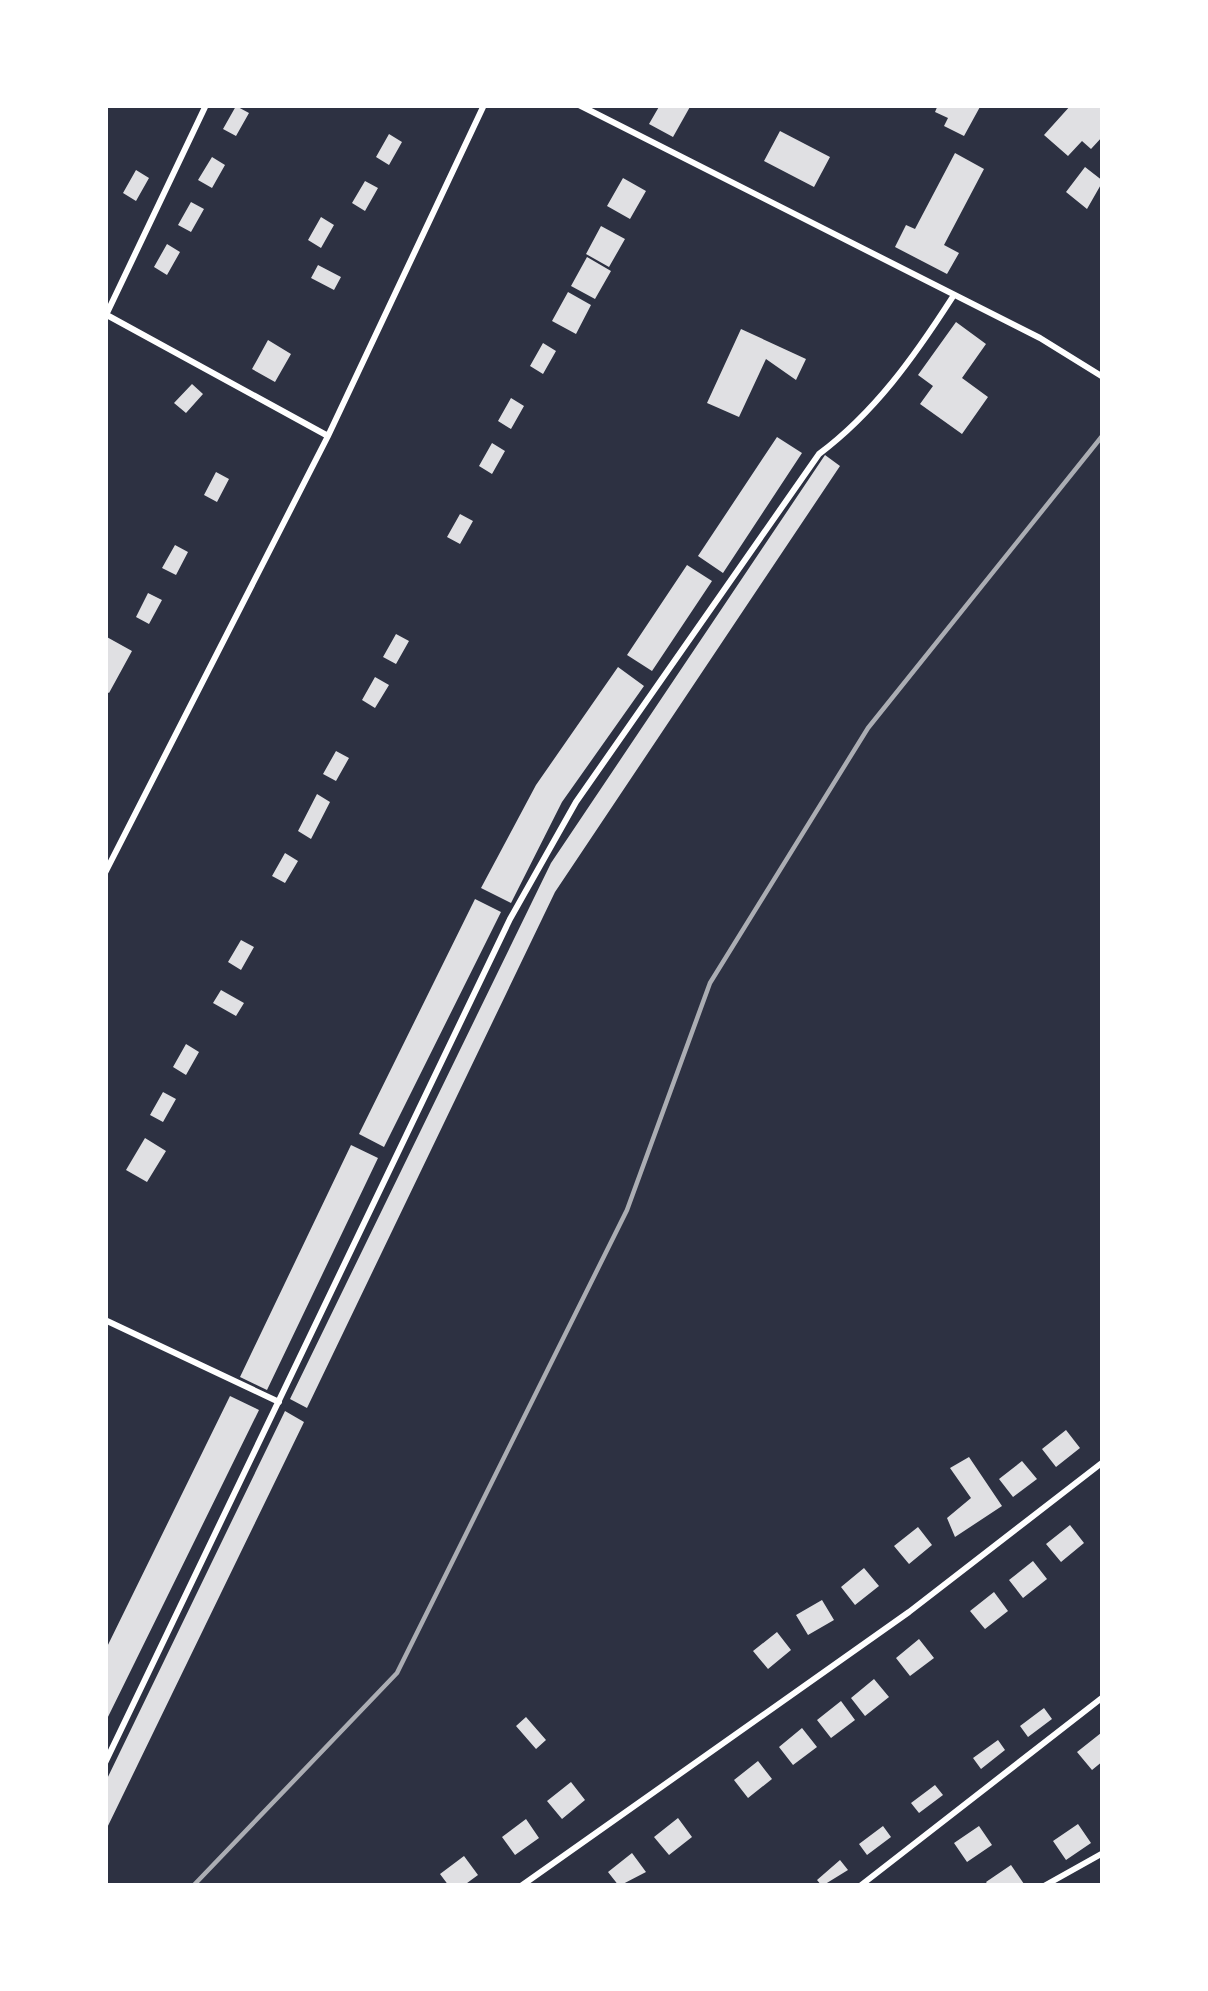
<svg xmlns="http://www.w3.org/2000/svg" width="1208" height="1991" font-family="'Source Sans 3',sans-serif">
	<style>
		.building { fill: #e0e0e3 }
		.lines { fill: none; stroke-linecap: round; stroke-linejoin: round }
		.minor { stroke: #fff; stroke-width: 6 }
		.rail { stroke: #abadb3; stroke-width: 4.5 }
	</style>
	<rect width="100%" height="100%" fill="#2d3142"/>
	<path class="building" d="M660 105H691L673 137 649 124Z
		M938 105H981L964 136 944 126 948 118 935 112Z
		M1071 105H1103V136L1091 149 1082 141 1068 156 1044 135Z
		M236 106 249 113 236 136 223 129Z
		M780 131 830 157 814 187 764 161Z
		M389 134 402 142 389 165 376 157Z
		M955 153 984 169 944 245 959 253 947 274 895 247 906 225 915 229Z
		M212 157 225 165 212 188 198 180Z
		M1085 167 1103 181 1087 209 1066 192Z
		M136 170 149 178 136 201 123 193Z
		M623 178 646 191 630 219 607 206Z
		M365 181 378 188 365 211 352 203Z
		M191 202 204 209 191 232 178 225Z
		M321 217 334 225 321 248 308 240Z
		M601 226 625 239 609 267 586 254Z
		M167 244 180 252 167 275 154 267Z
		M587 257 611 271 595 299 571 286Z
		M318 265 341 277 334 290 311 278Z
		M568 292 591 305 576 334 552 321Z
		M956 322 986 344 962 378 988 397 962 434 920 404 933 386 918 375Z
		M741 329 806 359 796 380 766 359 739 417 707 403Z
		M268 340 291 354 275 382 252 369Z
		M543 343 556 351 543 374 530 366Z
		M192 384 203 394 186 413 174 403Z
		M511 398 524 406 511 429 498 421Z
		M777 437 802 453 723 573 698 556Z
		M492 443 505 451 492 474 479 466Z
		M825 455 840 466 555 892 307 1408 290 1399 551 863Z
		M216 472 229 479 217 502 204 495Z
		M460 514 473 521 460 544 447 537Z
		M175 545 188 552 176 575 162 568Z
		M687 565 712 581 652 671 627 655Z
		M148 593 162 600 149 624 136 617Z
		M396 634 409 641 396 664 383 657Z
		M105 636 132 651 109 693 105 691Z
		M618 667 644 686 562 802 511 903 481 888 536 785Z
		M375 677 389 685 375 708 362 700Z
		M336 751 349 758 336 781 323 774Z
		M317 794 330 802 311 839 298 831Z
		M285 853 298 861 285 883 272 876Z
		M475 899 501 912 384 1147 359 1134Z
		M241 940 254 947 241 970 228 962Z
		M221 990 244 1003 236 1016 213 1003Z
		M186 1044 199 1052 186 1075 173 1067Z
		M163 1092 176 1099 163 1122 150 1115Z
		M145 1138 166 1151 147 1182 126 1170Z
		M351 1145 378 1158 267 1390 240 1377Z
		M230 1396 259 1410 105 1723V1651Z
		M285 1411 304 1422 105 1832V1783Z
		M1066 1430 1080 1448 1056 1467 1042 1449Z
		M969 1457 1002 1506 955 1537 947 1518 971 1498 950 1468Z
		M1022 1461 1037 1479 1013 1497 999 1479Z
		M1070 1525 1084 1543 1061 1562 1046 1544Z
		M918 1527 932 1545 909 1564 894 1546Z
		M1033 1561 1047 1579 1023 1598 1009 1580Z
		M864 1568 879 1586 855 1605 841 1587Z
		M994 1592 1008 1611 985 1629 970 1611Z
		M822 1600 834 1620 808 1635 796 1615Z
		M777 1632 791 1650 768 1669 753 1651Z
		M919 1639 934 1658 910 1676 896 1658Z
		M874 1679 889 1697 865 1716 851 1698Z
		M841 1701 855 1720 831 1738 817 1720Z
		M1044 1708 1052 1719 1028 1737 1020 1726Z
		M526 1717 546 1740 536 1749 516 1726Z
		M802 1728 817 1747 793 1765 779 1747Z
		M1101 1733 1103 1761 1092 1770 1077 1752Z
		M998 1740 1005 1750 981 1769 973 1758Z
		M758 1761 772 1779 748 1798 734 1780Z
		M571 1782 585 1800 562 1819 547 1801Z
		M935 1785 943 1795 919 1813 911 1803Z
		M678 1818 692 1837 669 1855 654 1837Z
		M526 1819 539 1838 515 1855 502 1837Z
		M1078 1824 1091 1843 1066 1860 1053 1841Z
		M883 1826 891 1837 867 1855 859 1844Z
		M979 1826 992 1845 967 1862 954 1843Z
		M632 1853 646 1872 619 1886 608 1872Z
		M464 1856 478 1875 463 1886H449L440 1874Z
		M840 1860 848 1870 822 1886 817 1880Z
		M1011 1865 1024 1884 989 1886 986 1882Z"/>
	<g class="lines">
		<path class="minor" d="M579 105 1040 338 1103 377
			M107 313 206 105
			M105 314 328 436
			M105 873 328 436 484 105
			M105 1320 279 1402
			M105 1763 510 919 576 802 819 454C875 412 914 357 952 298
			M521 1886 909 1612 1103 1462
			M860 1886 1103 1697
			M1044 1886 1103 1853"/>
		<path class="rail" d="M193 1886 397 1673 627 1210 710 983 868 728 1103 435"/>
	</g>
	<rect width="1208" height="1991" fill="none" stroke="#ffffff" stroke-width="216"/>
</svg>
